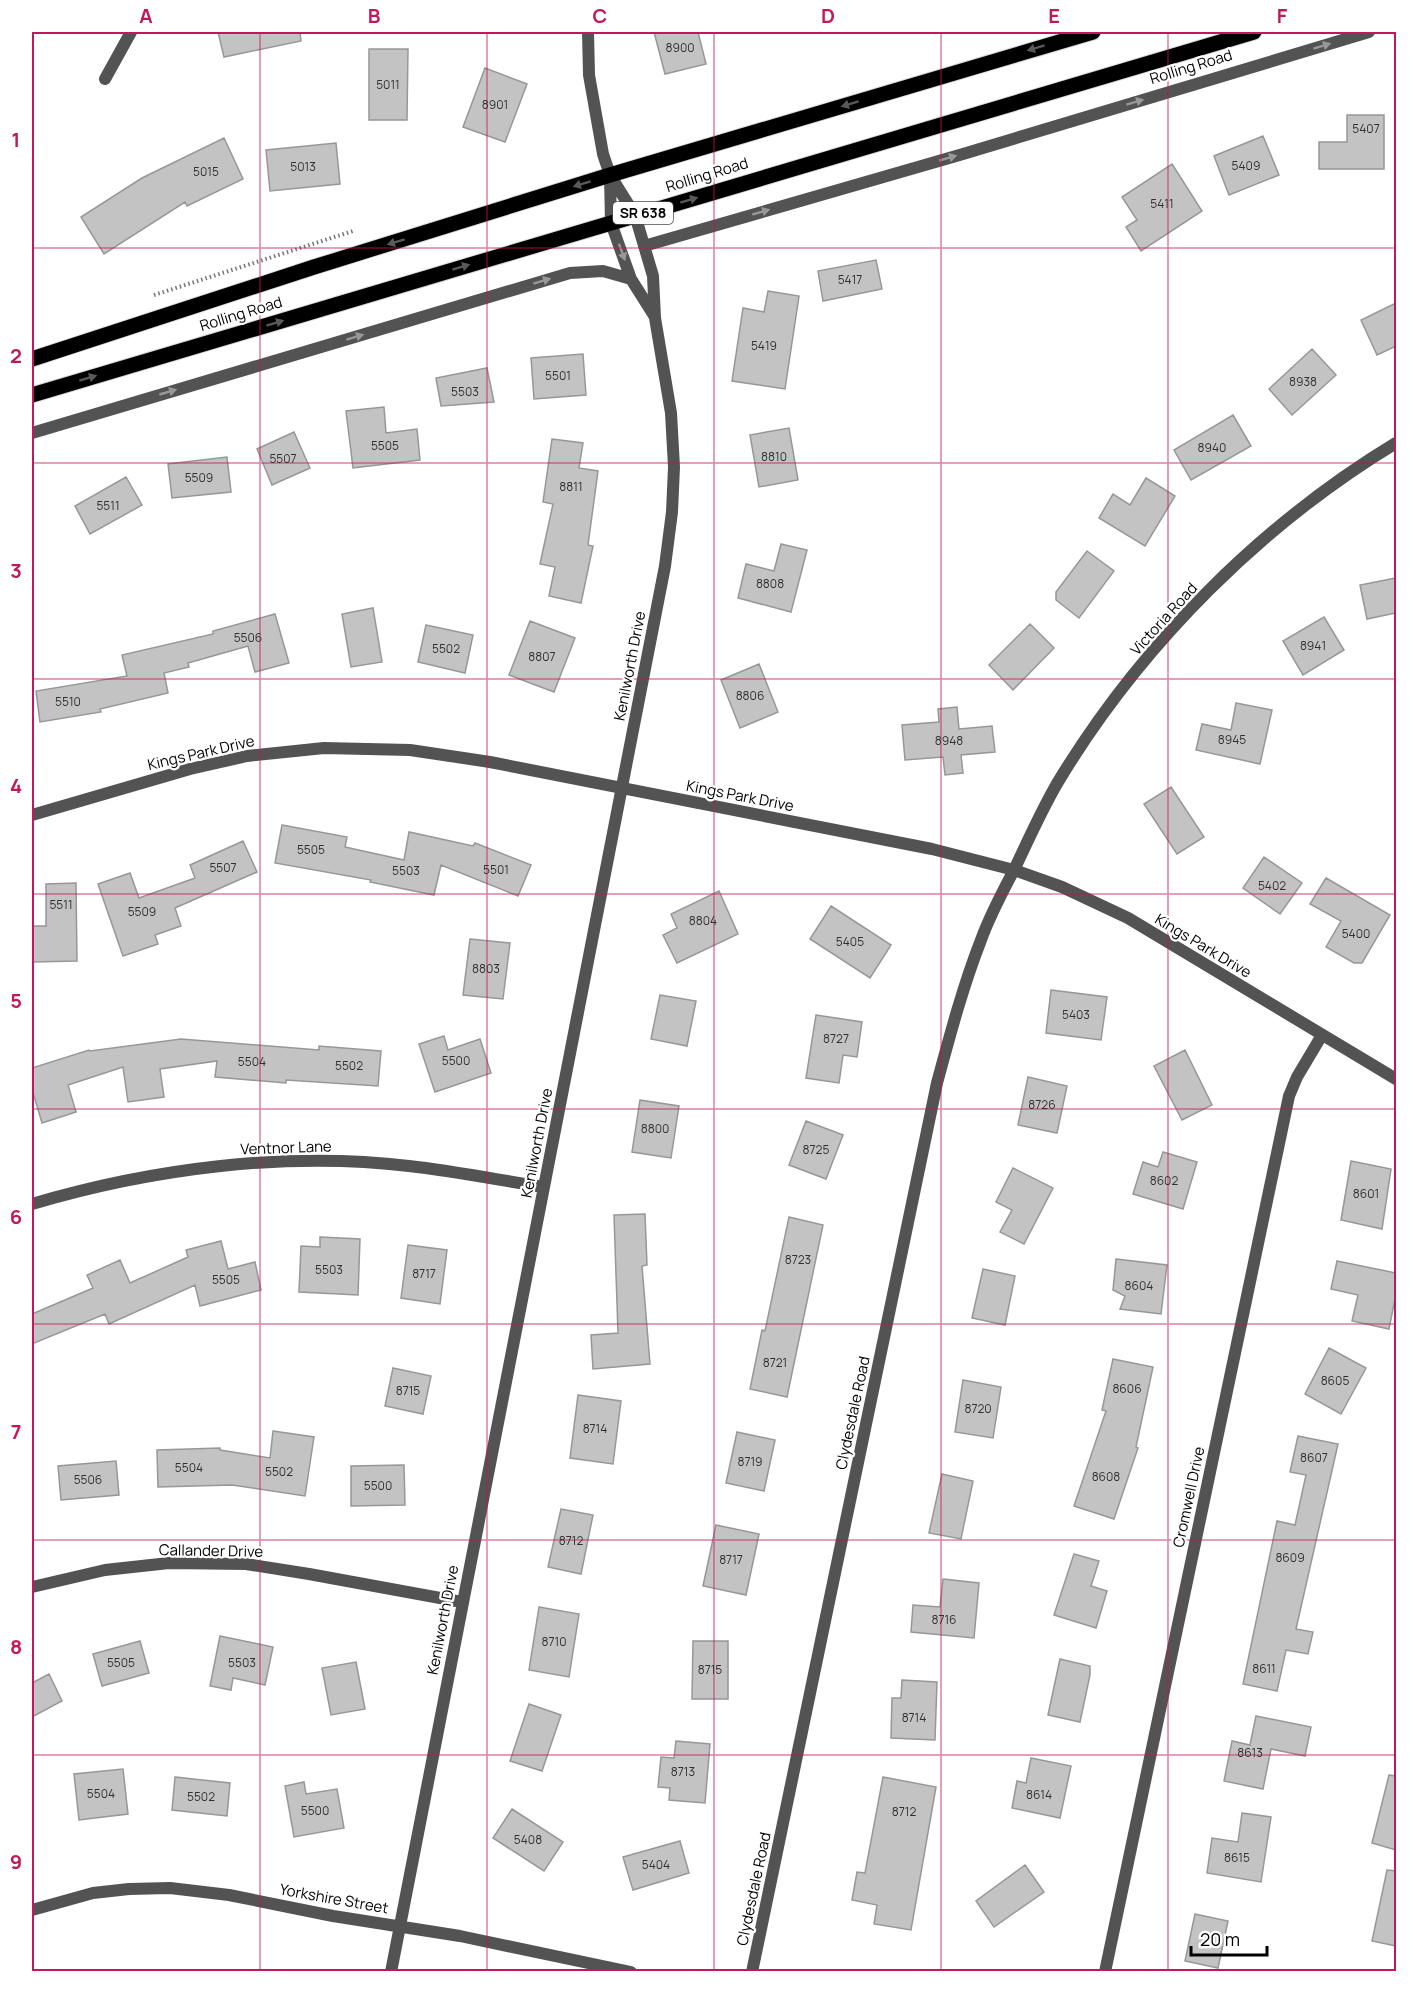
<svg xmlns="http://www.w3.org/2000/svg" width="1428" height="2003" font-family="Manrope,sans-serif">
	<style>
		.building { fill: #c3c3c3; stroke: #979797; stroke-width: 1.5 }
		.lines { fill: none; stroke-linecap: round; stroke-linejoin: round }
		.primary-casing { stroke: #dbdbdb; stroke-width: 17 }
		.path { stroke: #757575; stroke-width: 4; stroke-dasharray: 1.5 3; stroke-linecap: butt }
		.minor { stroke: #535353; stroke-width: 12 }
		.primary { stroke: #000; stroke-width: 15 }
		.oneway { fill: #989898 }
		.oneway2 { fill: #595959 }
		.grid { fill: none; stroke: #c2185b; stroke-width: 1.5; stroke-opacity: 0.55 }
		.labels { text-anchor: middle; stroke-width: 4.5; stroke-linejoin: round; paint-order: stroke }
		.number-label { font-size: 12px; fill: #313131 }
		.shield { fill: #fff; stroke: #4c4c4c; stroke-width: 1.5 }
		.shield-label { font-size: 14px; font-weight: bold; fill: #000 }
		.street-label { font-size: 15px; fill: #000; stroke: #fff }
		.neatline { fill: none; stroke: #c2185b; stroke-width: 2 }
		.grid-label { font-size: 20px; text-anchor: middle; font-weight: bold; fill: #c2185b }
	</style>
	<rect width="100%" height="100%" fill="#fff"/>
	<path class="building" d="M218 32H300L301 41 224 57Z
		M654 32H698L706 64 665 74Z
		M369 49H408L407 120H369Z
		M485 68 527 84 505 142 463 127Z
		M1347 115H1384V169H1319V142H1347Z
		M1263 136 1279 175 1229 195 1214 156Z
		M224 138 243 179 187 206 185 202 104 254 81 217 142 178Z
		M336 143 340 184 270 191 266 150Z
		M1172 164 1202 211 1141 251 1126 227 1137 220 1122 197Z
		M876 260 882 289 823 301 818 271Z
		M768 291 799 296 785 389 732 381 743 308 764 312Z
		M1396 303V346L1377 355 1361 320Z
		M1312 349 1336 375 1292 415 1269 389Z
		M583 354 586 395 534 399 531 358Z
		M487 368 494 402 441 406 436 378Z
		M384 407 386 433 417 429 420 460 353 468 346 411Z
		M1233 415 1251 446 1191 480 1174 450Z
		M789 428 798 480 759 487 750 435Z
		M294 432 310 468 272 485 257 449Z
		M552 439 583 443 579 468 598 471 588 545 593 546 581 603 549 596 555 567 540 564 553 504 543 502Z
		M227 457 231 492 172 498 168 464Z
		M126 477 142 505 90 534 75 506Z
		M1146 478 1175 496 1145 546 1099 518 1113 494 1130 505Z
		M781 544 807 550 791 612 738 598 746 564 774 571Z
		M1087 551 1114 571 1079 618 1056 600V592Z
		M1396 578V613L1367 619 1360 585Z
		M373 608 382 662 351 667 342 614Z
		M275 614 289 663 255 672 248 646 188 663 189 667 164 673 168 693 100 709 101 712 40 722 36 691 127 676 122 655 213 634V631Z
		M1324 617 1344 650 1303 675 1283 641Z
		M530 621 575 638 554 692 509 675Z
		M1030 624 1054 648 1013 690 989 665Z
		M426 625 473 635 465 673 418 662Z
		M759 664 778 712 740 728 721 680Z
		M1236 703 1272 710 1260 764 1196 750 1202 724 1231 730Z
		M957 707 959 729 992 726 995 752 961 755 963 773 945 775 943 757 905 760 902 725 939 722 938 709Z
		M1171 787 1204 837 1177 854 1144 804Z
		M282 825 347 837 345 847 404 860 409 832 473 846 475 843 531 865 518 896 441 865 434 895 370 882 371 880 275 863Z
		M243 841 257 872 175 908 181 926 155 935 158 944 123 956 98 884 130 873 139 898 195 878 190 865Z
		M1264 857 1302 883 1280 914 1243 888Z
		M1326 878 1390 915 1362 963H1354L1326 947 1341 921 1310 904Z
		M76 883 77 961 32 962V926H46V884Z
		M719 891 738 934 677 963 663 935 677 928 671 914Z
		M831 906 891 945 870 978 810 939Z
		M470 939 510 943 503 999 463 995Z
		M1051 990 1107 997 1101 1040 1046 1033Z
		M660 995 696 1001 687 1046 651 1039Z
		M816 1015 862 1022 857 1057 843 1055 839 1083 806 1078Z
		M444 1036 448 1050 480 1039 491 1073 435 1092 419 1044Z
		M181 1039 319 1050V1046L381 1051 378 1086 286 1080V1083L215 1077 217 1061 160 1069 164 1097 128 1102 123 1067 68 1085 76 1112 42 1123 32 1089V1068L89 1050 90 1051Z
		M1185 1050 1212 1105 1182 1120 1154 1066Z
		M1028 1077 1067 1086 1057 1133 1018 1125Z
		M640 1100 679 1106 671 1158 632 1152Z
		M806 1121 843 1135 826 1179 789 1165Z
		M1163 1152 1197 1162 1183 1209 1133 1194 1143 1162 1158 1167Z
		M1351 1161 1391 1169 1382 1229 1341 1220Z
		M1013 1168 1053 1188 1024 1244 1000 1232 1012 1210 996 1202Z
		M645 1214 647 1265 642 1266 650 1364 593 1369 591 1335 618 1333 614 1215Z
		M789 1217 823 1225 787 1397 750 1389 762 1330 765 1331Z
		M320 1237 360 1239 358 1295 299 1292 301 1246 320 1247Z
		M221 1241 228 1269 255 1262 261 1290 200 1306 195 1285 109 1324 105 1314 32 1344V1314L93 1288 87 1275 120 1260 130 1283 188 1257 186 1250Z
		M408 1245 447 1250 440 1304 401 1298Z
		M1116 1259 1167 1265 1161 1314 1120 1309 1125 1296 1113 1290Z
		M1337 1261 1396 1273V1294L1389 1329 1352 1321 1358 1295 1331 1289Z
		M983 1269 1015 1276 1005 1325 972 1318Z
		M1329 1348 1366 1368 1341 1414 1305 1394Z
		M1113 1359 1153 1367 1136 1447 1138 1448 1114 1519 1074 1506 1106 1411 1102 1410Z
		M393 1368 431 1376 423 1414 385 1406Z
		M963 1380 1001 1387 993 1438 955 1432Z
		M578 1395 621 1401 613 1464 570 1458Z
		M273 1431 314 1437 305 1496 232 1485 158 1487 157 1450 220 1448V1450L270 1458Z
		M737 1432 775 1440 764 1491 726 1483Z
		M1298 1436 1338 1444 1296 1629 1313 1632 1308 1654 1286 1650 1277 1691 1243 1684 1277 1521 1295 1525 1306 1475 1290 1472Z
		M116 1461 119 1495 61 1500 58 1466Z
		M404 1465 405 1505 351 1506V1466Z
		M942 1474 973 1481 961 1539 929 1533Z
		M561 1509 593 1515 581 1574 548 1567Z
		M716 1525 759 1534 746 1595 703 1586Z
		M1074 1554 1099 1561 1091 1586 1107 1591 1096 1628 1054 1615Z
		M943 1579 979 1583 974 1638 911 1632 913 1605 940 1607Z
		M539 1607 579 1614 569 1677 529 1670Z
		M220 1636 273 1647 265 1685 233 1678 231 1690 210 1686Z
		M140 1641 149 1673 102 1686 93 1654Z
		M693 1641H728V1699H692Z
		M1060 1659 1090 1666V1675L1080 1722 1048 1715Z
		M356 1662 365 1709 331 1715 322 1668Z
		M49 1674 62 1701 32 1717V1683Z
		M902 1680 937 1682 935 1740 891 1738 892 1698H901Z
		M529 1704 561 1715 542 1771 510 1761Z
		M1256 1716 1311 1727 1305 1756 1271 1749 1263 1789 1224 1781 1232 1741 1250 1745Z
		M676 1741 710 1744 705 1803 669 1800 670 1788 658 1787 661 1757 674 1758Z
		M1031 1758 1071 1766 1060 1818 1012 1808 1017 1781 1026 1783Z
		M123 1769 128 1814 79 1820 74 1774Z
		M1389 1775 1396 1776V1850L1372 1843Z
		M175 1777 230 1783 227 1816 172 1810Z
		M883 1777 936 1787 911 1930 874 1924 877 1905 852 1900 857 1872 865 1873Z
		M304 1782 306 1794 337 1789 344 1828 294 1837 285 1786Z
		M512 1809 563 1842 544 1871 493 1838Z
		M1242 1813 1271 1817 1261 1882 1207 1873 1212 1838 1238 1842Z
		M680 1841 689 1873 633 1890 623 1857Z
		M1025 1865 1044 1892 994 1927 976 1901Z
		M1387 1870 1396 1871V1946L1372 1941Z
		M1195 1914 1228 1921 1218 1968 1185 1961Z"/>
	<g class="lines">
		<g class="primary-casing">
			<path id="primary" d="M32 359 314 267 610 175 1093 32
				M32 395 1254 32"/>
		</g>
		<path class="path" d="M154 295 353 231"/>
		<path class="minor" d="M105 79 131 32
			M610 176 611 223 631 279 655 317
			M644 246 963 154 1369 32
			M32 433 570 273 603 271 631 279
			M32 815 190 769 247 756 324 748 410 750 490 762 932 849 1014 870 1062 887 1128 918 1396 1079
			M32 1204C150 1169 285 1151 409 1166 454 1171 499 1180 544 1187
			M32 1587 105 1570 169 1563 246 1564 309 1574 462 1602
			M32 1910 93 1893 129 1889 170 1888 229 1895 333 1916 460 1936 631 1972
			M391 1972 665 566 672 512 674 467 671 413 655 318 653 276 635 215 610 175 603 154 589 75 588 32
			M752 1972 937 1083C950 1035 963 986 981 940 990 915 1002 893 1014 870 1029 839 1043 806 1061 777 1143 643 1262 524 1396 443
			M1105 1972 1289 1096 1297 1077 1322 1035"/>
		<use href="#primary" class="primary"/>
	</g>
	<defs><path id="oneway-solid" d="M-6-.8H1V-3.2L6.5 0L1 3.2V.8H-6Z" transform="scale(1.5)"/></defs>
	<g class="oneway">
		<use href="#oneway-solid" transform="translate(1322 46) rotate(-17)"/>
		<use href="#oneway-solid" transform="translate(1135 102) rotate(-17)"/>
		<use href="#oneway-solid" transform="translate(948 158) rotate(-16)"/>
		<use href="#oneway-solid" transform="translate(761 212) rotate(-16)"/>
		<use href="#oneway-solid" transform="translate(622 252) rotate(70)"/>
		<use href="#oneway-solid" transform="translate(542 281) rotate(-17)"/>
		<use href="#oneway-solid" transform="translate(355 337) rotate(-17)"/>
		<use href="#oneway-solid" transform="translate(168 392) rotate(-16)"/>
	</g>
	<g class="oneway2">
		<use href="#oneway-solid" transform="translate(1036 48) rotate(163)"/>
		<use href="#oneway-solid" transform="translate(850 104) rotate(163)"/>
		<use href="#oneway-solid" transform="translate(582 184) rotate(163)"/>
		<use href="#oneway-solid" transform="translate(689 200) rotate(-17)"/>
		<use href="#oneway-solid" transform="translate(396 242) rotate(163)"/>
		<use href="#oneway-solid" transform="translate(461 267) rotate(-17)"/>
		<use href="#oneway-solid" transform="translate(275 323) rotate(-17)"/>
		<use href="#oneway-solid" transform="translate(88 378) rotate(-17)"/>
	</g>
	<path class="grid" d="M260 32V1972M487 32V1972M714 32V1972M941 32V1972M1168 32V1972M32 248H1396M32 463H1396M32 679H1396M32 894H1396M32 1109H1396M32 1324H1396M32 1540H1396M32 1755H1396"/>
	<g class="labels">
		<g class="number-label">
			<text x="680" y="52">8900</text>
			<text x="388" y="89">5011</text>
			<text x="495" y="109">8901</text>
			<text x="1366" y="133">5407</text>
			<text x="1246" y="170">5409</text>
			<text x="303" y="171">5013</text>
			<text x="206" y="176">5015</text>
			<text x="1162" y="208">5411</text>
			<text x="850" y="284">5417</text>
			<text x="764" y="350">5419</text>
			<text x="558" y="380">5501</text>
			<text x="1303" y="386">8938</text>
			<text x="465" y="396">5503</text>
			<text x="385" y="450">5505</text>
			<text x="1212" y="452">8940</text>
			<text x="774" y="461">8810</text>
			<text x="283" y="463">5507</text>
			<text x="199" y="482">5509</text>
			<text x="571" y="491">8811</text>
			<text x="108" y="510">5511</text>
			<text x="770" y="588">8808</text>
			<text x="248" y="642">5506</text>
			<text x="1313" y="650">8941</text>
			<text x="446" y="653">5502</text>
			<text x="542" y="661">8807</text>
			<text x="750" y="700">8806</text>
			<text x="68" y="706">5510</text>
			<text x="1232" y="744">8945</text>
			<text x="949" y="745">8948</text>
			<text x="311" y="854">5505</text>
			<text x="223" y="872">5507</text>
			<text x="496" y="874">5501</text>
			<text x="406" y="875">5503</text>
			<text x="1272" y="890">5402</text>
			<text x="61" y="909">5511</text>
			<text x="142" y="916">5509</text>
			<text x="703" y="925">8804</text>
			<text x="1356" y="938">5400</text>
			<text x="850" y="946">5405</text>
			<text x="486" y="973">8803</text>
			<text x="1076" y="1019">5403</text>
			<text x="836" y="1043">8727</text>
			<text x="456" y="1065">5500</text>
			<text x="252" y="1066">5504</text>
			<text x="349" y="1070">5502</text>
			<text x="1042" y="1109">8726</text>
			<text x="655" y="1133">8800</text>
			<text x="816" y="1154">8725</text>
			<text x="1164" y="1185">8602</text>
			<text x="1366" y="1198">8601</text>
			<text x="798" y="1264">8723</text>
			<text x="329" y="1274">5503</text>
			<text x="424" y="1278">8717</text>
			<text x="226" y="1284">5505</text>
			<text x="1139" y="1290">8604</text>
			<text x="775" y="1367">8721</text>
			<text x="1335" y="1385">8605</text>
			<text x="1127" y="1393">8606</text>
			<text x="408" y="1395">8715</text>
			<text x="978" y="1413">8720</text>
			<text x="595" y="1433">8714</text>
			<text x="1314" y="1462">8607</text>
			<text x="750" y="1466">8719</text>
			<text x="189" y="1472">5504</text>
			<text x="279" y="1476">5502</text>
			<text x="1106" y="1481">8608</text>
			<text x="88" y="1484">5506</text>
			<text x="378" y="1490">5500</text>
			<text x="571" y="1545">8712</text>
			<text x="1290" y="1562">8609</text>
			<text x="731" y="1564">8717</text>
			<text x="944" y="1624">8716</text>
			<text x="554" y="1646">8710</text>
			<text x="121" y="1667">5505</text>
			<text x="242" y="1667">5503</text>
			<text x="1264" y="1673">8611</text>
			<text x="710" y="1674">8715</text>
			<text x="914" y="1722">8714</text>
			<text x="1250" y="1757">8613</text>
			<text x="683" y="1776">8713</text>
			<text x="101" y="1798">5504</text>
			<text x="1039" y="1799">8614</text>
			<text x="201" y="1801">5502</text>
			<text x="315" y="1815">5500</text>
			<text x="904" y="1816">8712</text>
			<text x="528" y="1844">5408</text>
			<text x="1237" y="1862">8615</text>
			<text x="656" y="1869">5404</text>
		</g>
		<rect class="shield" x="613" y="202" width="60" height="22" rx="4.5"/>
		<g class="shield-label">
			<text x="643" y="218">SR 638</text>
		</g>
		<g class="street-label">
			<text transform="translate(1191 67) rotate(-17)" y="5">Rolling Road</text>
			<text transform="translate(707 175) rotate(-17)" y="5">Rolling Road</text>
			<text transform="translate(241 314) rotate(-17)" y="5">Rolling Road</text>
			<text transform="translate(1164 619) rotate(-48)" y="5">Victoria Road</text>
			<text transform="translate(630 666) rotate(-79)" y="5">Kenilworth Drive</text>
			<text transform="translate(201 753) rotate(-13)" y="5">Kings Park Drive</text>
			<text transform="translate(740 796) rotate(11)" y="5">Kings Park Drive</text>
			<text transform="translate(1203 946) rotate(31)" y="5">Kings Park Drive</text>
			<text transform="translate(537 1143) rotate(-79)" y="5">Kenilworth Drive</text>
			<text transform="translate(286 1148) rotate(-2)" y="5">Ventnor Lane</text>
			<text transform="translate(853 1413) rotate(-78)" y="5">Clydesdale Road</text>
			<text transform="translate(1189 1497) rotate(-78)" y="5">Cromwell Drive</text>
			<text transform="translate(211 1551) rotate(1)" y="5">Callander Drive</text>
			<text transform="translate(443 1620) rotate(-79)" y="5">Kenilworth Drive</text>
			<text transform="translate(754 1889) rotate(-78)" y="5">Clydesdale Road</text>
			<text transform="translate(334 1899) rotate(10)" y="5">Yorkshire Street</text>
		</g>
	</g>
	<rect width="1428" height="2003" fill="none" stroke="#ffffff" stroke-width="66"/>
	<path d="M1191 1946v9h76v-9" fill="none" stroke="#000000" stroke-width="3"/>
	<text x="1200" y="1946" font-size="18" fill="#000000" stroke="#ffffff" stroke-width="4.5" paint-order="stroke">20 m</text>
	<rect x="33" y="33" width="1362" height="1937" class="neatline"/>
	<g class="grid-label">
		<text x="146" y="23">A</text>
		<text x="374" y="23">B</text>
		<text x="600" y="23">C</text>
		<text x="828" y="23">D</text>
		<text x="1054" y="23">E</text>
		<text x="1282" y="23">F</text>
		<text x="16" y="147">1</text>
		<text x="16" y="363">2</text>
		<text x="16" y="578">3</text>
		<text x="16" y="793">4</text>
		<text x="16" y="1008">5</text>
		<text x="16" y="1224">6</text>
		<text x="16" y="1439">7</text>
		<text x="16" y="1654">8</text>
		<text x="16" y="1869">9</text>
	</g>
</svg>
